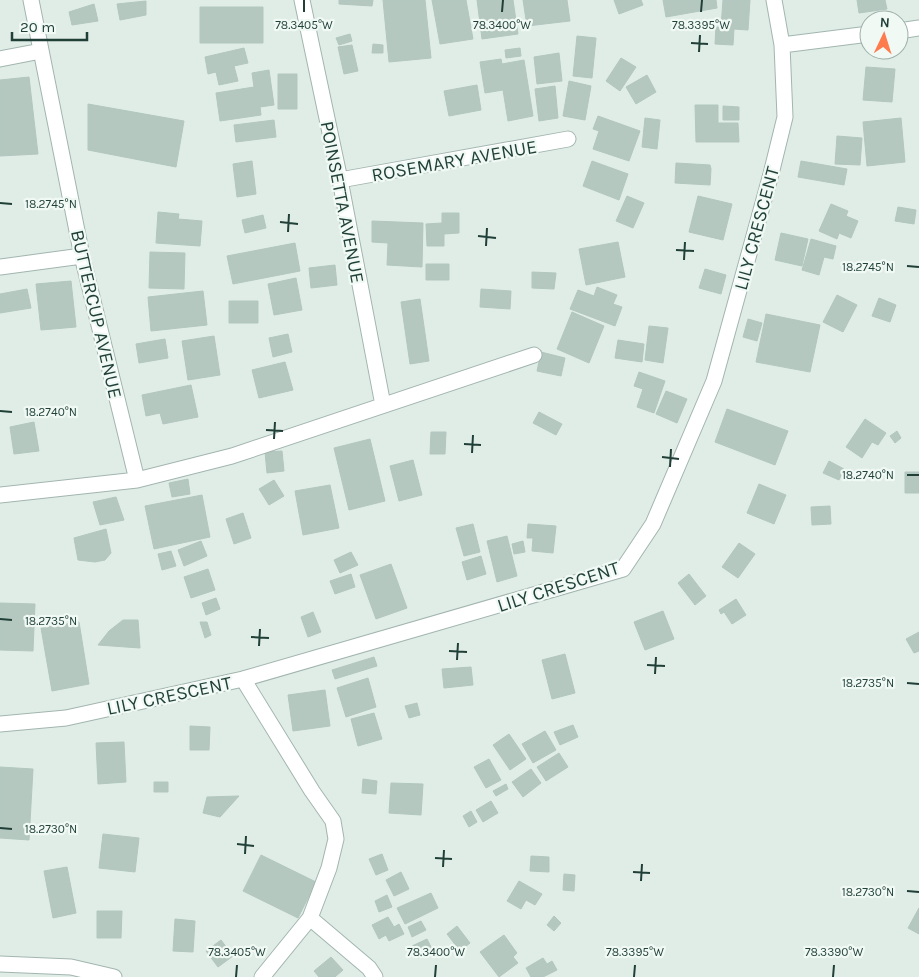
<svg xmlns="http://www.w3.org/2000/svg" width="919" height="977" font-family="Karla,sans-serif">
	<style>
		.building { fill: #b5c8c0; stroke: #b2c7bf }
		.lines { fill: none; stroke-linecap: round; stroke-linejoin: round }
		.minor-casing { stroke: #a2b5af; stroke-width: 17 }
		.minor { stroke: #fff; stroke-width: 15 }
		.ticks { fill: none; stroke: #1f3f37; stroke-width: 2 }
		.labels { text-anchor: middle; stroke-width: 4.5; stroke-linejoin: round; paint-order: stroke }
		.street-label { font-size: 19px; fill: #1f3f37; stroke: #f1f9f5 }
		.ticks-label { font-size: 12px; text-anchor: middle; fill: #1f3f37; stroke: #f1f9f5; stroke-width: 4.5; stroke-linejoin: round; paint-order: stroke }
	</style>
	<rect width="100%" height="100%" fill="#e0ede7"/>
	<path class="building" d="M339 0H373L372 6 339 4Z
		M383 0H425L431 58 389 62Z
		M432 0H466L473 39 440 44Z
		M477 0H513L518 34 482 39Z
		M523 0H567L570 21 527 26Z
		M614 0H641L643 5 619 14Z
		M663 0H716L717 8 666 17Z
		M723 0H750L748 30 734 29 733 45 715 44 716 27H721Z
		M857 0H885L887 9 859 13Z
		M146 1V15L120 20 117 4Z
		M94 4 98 21 72 25 69 12Z
		M200 7H263V43H200Z
		M350 34 352 41 339 45 336 38Z
		M577 36 596 38 592 78 573 76Z
		M373 44 383 45V53H372Z
		M352 45 358 71 344 74 338 47Z
		M244 48 248 63 234 66 238 81 219 85 216 72 208 74 205 57Z
		M520 48 521 56 506 58 505 50Z
		M559 53 562 81 537 84 534 57Z
		M621 58 636 67 620 91 606 81Z
		M501 59 502 64 524 60 533 116 508 121 503 90 485 93 480 62Z
		M866 67 895 69 892 102 863 100Z
		M269 70 274 105 260 107 261 115 220 121 216 93 254 87 252 73Z
		M278 74H297V109H278Z
		M647 75 656 92 636 104 626 87Z
		M29 77 38 154 0 156V80Z
		M569 81 591 86 585 120 563 116Z
		M477 85 481 110 449 116 444 91Z
		M555 86 558 118 539 121 535 89Z
		M88 104 184 121 176 167 88 150Z
		M695 105H718V123H738L739 142H696Z
		M723 106 739 107V120H723Z
		M598 116 640 131 629 161 593 149 599 131 593 129Z
		M645 118 660 120 657 149 642 147Z
		M901 118 905 162 867 166 863 122Z
		M274 120 276 137 236 142 234 125Z
		M837 136 862 138 860 165 835 164Z
		M252 161 256 194 237 197 233 164Z
		M592 161 628 174 619 200 583 186Z
		M801 161 847 169 844 185 798 177Z
		M676 163 710 165 711 169 710 185 675 183Z
		M627 196 644 203 633 228 616 221Z
		M698 196 732 204 723 240 689 232Z
		M831 204 848 211 846 216 858 221 851 238 839 233 837 239 819 231Z
		M898 207 916 210 914 224 895 221Z
		M158 212 179 214 178 219 202 221 200 246 156 243Z
		M442 213H459V233L444 234V246H427L426 224 442 223Z
		M263 215 266 228 245 233 242 220Z
		M372 221 423 223 422 267 387 265 388 243 372 242Z
		M781 233 808 239 802 266 775 260Z
		M811 239 836 246 833 259 824 257 819 275 802 270Z
		M618 242 625 277 586 285 579 249Z
		M295 243 300 271 233 284 227 256Z
		M150 252 185 253 184 289 149 288Z
		M426 264H449V280H426Z
		M335 265 337 285 311 288 309 268Z
		M705 269 726 275 721 294 699 288Z
		M532 272 556 273 554 289 532 288Z
		M296 278 302 310 274 315 268 284Z
		M71 281 76 327 41 330 36 284Z
		M597 287 617 295 613 304 622 307 615 326 570 309 578 290 594 296Z
		M27 289 31 308 0 313V294Z
		M481 289 511 291 510 309 480 307Z
		M203 291 207 325 151 331 148 297Z
		M837 295 857 305 843 332 823 322Z
		M879 298 896 305 890 322 872 316Z
		M420 299 429 361 410 364 401 302Z
		M229 301H258V323H229Z
		M572 312 604 326 589 363 557 349Z
		M766 314 820 325 810 372 756 362Z
		M748 319 762 323 757 341 743 337Z
		M649 326 668 328 663 363 645 360Z
		M288 334 292 352 273 357 269 338Z
		M214 336 220 375 188 380 182 341Z
		M165 339 168 358 139 363 136 344Z
		M618 340 644 344 642 362 615 358Z
		M541 352 565 358 561 376 537 371Z
		M285 362 293 390 259 398 252 370Z
		M639 372 665 381 654 413 637 407 643 389 634 386Z
		M191 385 198 417 163 424 160 413 146 416 142 395Z
		M666 391 687 399 677 423 656 414Z
		M727 409 788 431 775 465 715 442Z
		M539 412 562 424 556 435 533 423Z
		M865 419 886 433 878 445 872 442 862 458 846 447Z
		M34 422 39 451 14 454 10 427Z
		M897 431 901 438 895 443 890 436Z
		M431 432H446L445 454H430Z
		M370 439 385 501 349 510 334 448Z
		M282 451 284 471 267 473 265 452Z
		M413 460 422 495 399 501 390 466Z
		M829 461 844 469 839 480 823 473Z
		M905 472H919V493H905Z
		M188 479 190 494 172 497 169 483Z
		M274 480 284 496 269 505 259 489Z
		M759 484 786 495 774 524 747 513Z
		M330 485 339 528 303 535 295 491Z
		M202 495 210 537 154 549 145 506Z
		M116 497 124 520 100 525 93 502Z
		M830 506 831 524 812 525 811 507Z
		M243 513 251 538 234 544 226 519Z
		M473 524 480 552 464 556 456 528Z
		M528 524 556 526 553 553 532 551 533 538H527Z
		M106 529 111 553 105 560 95 562 78 560 74 538Z
		M507 536 517 576 497 582 487 541Z
		M201 541 207 556 184 566 178 550Z
		M523 541 525 552 514 554 512 544Z
		M739 543 755 554 738 578 722 567Z
		M171 551 176 566 162 570 158 554Z
		M351 552 358 565 340 573 334 560Z
		M481 556 486 574 467 580 462 562Z
		M391 564 407 608 376 619 360 575Z
		M208 569 215 590 191 598 184 577Z
		M351 574 355 587 335 594 330 581Z
		M689 574 706 596 695 605 678 583Z
		M216 598 220 609 206 615 202 603Z
		M736 599 746 615 732 624 724 612 721 614 719 610Z
		M0 603 35 604 33 651 0 650Z
		M663 611 674 639 645 650 634 622Z
		M313 612 321 632 308 637 301 617Z
		M123 620H138L140 648 98 645 109 631Z
		M79 622 89 684 52 691 41 628Z
		M200 622H207L211 635 205 638Z
		M919 632V651L914 653 906 639Z
		M565 654 575 693 552 699 542 660Z
		M374 657 377 666 335 679 332 670Z
		M471 667 473 685 444 688 442 669Z
		M368 678 376 707 346 717 337 688Z
		M325 690 330 726 293 731 288 695Z
		M417 703 420 715 409 718 405 706Z
		M374 713 382 739 358 746 351 719Z
		M573 725 578 737 560 745 554 732Z
		M190 726 210 727 209 750H190Z
		M545 731 556 750 533 763 522 744Z
		M509 734 526 759 510 770 493 745Z
		M124 742 126 782 98 784 96 743Z
		M559 753 568 767 546 781 537 767Z
		M489 759 501 780 486 788 474 767Z
		M0 767 33 769 29 840 0 838Z
		M531 769 541 783 523 797 512 782Z
		M363 779 377 781 376 794 362 793Z
		M154 782H168V792H154Z
		M391 783 423 784 421 815 389 813Z
		M506 784 508 789 496 796 493 791Z
		M239 796 220 817 203 813 207 797Z
		M491 801 498 813 483 822 476 810Z
		M471 811 477 822 469 827 463 816Z
		M103 834 139 838 135 872 99 868Z
		M382 854 388 870 376 875 369 859Z
		M261 855 316 882 298 918 243 891Z
		M531 856 549 857V872L530 871Z
		M67 867 76 913 53 918 44 871Z
		M401 872 409 889 394 896 386 880Z
		M564 874 575 875 574 891 563 890Z
		M519 881 542 894 535 905 526 900 521 909 507 901Z
		M431 893 438 908 405 924 397 908Z
		M387 895 392 907 379 912 375 901Z
		M919 908V934L908 928Z
		M97 911H122L121 938H97Z
		M554 916 561 923 554 931 547 925Z
		M388 917 394 927 399 924 404 934 389 941 386 935 379 939 372 925Z
		M175 919 195 921 193 952 173 951Z
		M421 921 426 930 412 937 408 927Z
		M457 926 470 943 460 951 447 934Z
		M504 935 517 953 513 957 518 963 499 977 480 952Z
		M427 939 433 951 418 958 412 946Z
		M221 940 233 956 218 967 206 951Z
		M331 957 343 970 335 977H319L314 971Z
		M543 958 547 964 552 961 557 970 543 977H531L526 968Z"/>
	<g class="lines">
		<g class="minor-casing">
			<path id="minor" d="M31 0 82 256 137 480
				M302 0 340 180 383 405
				M899 31 919 28
				M782 45 869 34
				M0 59 41 51
				M340 180 568 139
				M0 267 82 256
				M0 495 137 480 232 456 534 355
				M243 679 312 791 333 821 336 839 329 868 310 918 262 977
				M0 724 66 718 243 679 623 569 653 524 714 381 771 174 785 117 782 45 774 0
				M310 918 369 968 375 977
				M0 964 71 967 114 977"/>
		</g>
		<use href="#minor" class="minor"/>
	</g>
	<path class="ticks" d="M304 12V0M502 12 503 0M701 12 702 0M691 43 708 44M699 52 700 35M0 203 12 204M280 222 298 224M288 232 289 214M478 236 496 238M486 246 487 228M676 250 694 251M684 260 685 242M907 266 919 267M0 411 12 412M266 430 283 431M274 439 275 422M464 444 481 445M472 453 473 435M662 457 679 459M670 467 671 449M907 475H919M0 619 12 620M251 637 269 638M259 646 260 629M449 651 467 652M457 660 458 643M647 665 665 666M655 674 656 657M907 683 919 684M0 828 12 829M237 844 254 846M245 854 246 836M435 858 452 859M443 867 444 850M633 872 650 873M641 881 642 864M907 891 919 892M236 977 237 965M435 977 436 965M634 977 635 965M833 977 834 965"/>
	<g class="labels">
		<g class="street-label">
			<text transform="translate(454 160) rotate(-10)" y="7">ROSEMARY AVENUE</text>
			<text transform="translate(343 202) rotate(79)" y="7">POINSETTA AVENUE</text>
			<text transform="translate(756 228) rotate(-75)" y="7">LILY CRESCENT</text>
			<text transform="translate(97 314) rotate(77)" y="7">BUTTERCUP AVENUE</text>
			<text transform="translate(558 586) rotate(-18)" y="7">LILY CRESCENT</text>
			<text transform="translate(169 695) rotate(-12)" y="7">LILY CRESCENT</text>
		</g>
	</g>
	<g class="ticks-label">
		<text x="304" y="29">78.3405°W</text>
		<text x="502" y="29">78.3400°W</text>
		<text x="701" y="29">78.3395°W</text>
		<text x="51" y="208">18.2745°N</text>
		<text x="868" y="271">18.2745°N</text>
		<text x="51" y="416">18.2740°N</text>
		<text x="868" y="479">18.2740°N</text>
		<text x="51" y="625">18.2735°N</text>
		<text x="868" y="687">18.2735°N</text>
		<text x="51" y="833">18.2730°N</text>
		<text x="868" y="896">18.2730°N</text>
		<text x="237" y="956">78.3405°W</text>
		<text x="436" y="956">78.3400°W</text>
		<text x="635" y="956">78.3395°W</text>
		<text x="834" y="956">78.3390°W</text>
	</g>
	<g transform="translate(884 35) rotate(4)"><circle r="24" fill="#f1f9f5" stroke="#9dafa9"/>
	<path d="M0-4L9 19L0 12L-9 19Z" fill="#fe7b4d"/>
	<text y="-8" font-size="14" font-weight="bold" text-anchor="middle" fill="#1f3f37">N</text>
	</g>
	<path d="M12 32v8h75v-8" fill="none" stroke="#1f3f37" stroke-width="2.5"/>
	<text x="20" y="32" font-size="15" fill="#1f3f37" stroke="#f1f9f5" stroke-width="4" paint-order="stroke">20 m</text>
</svg>
